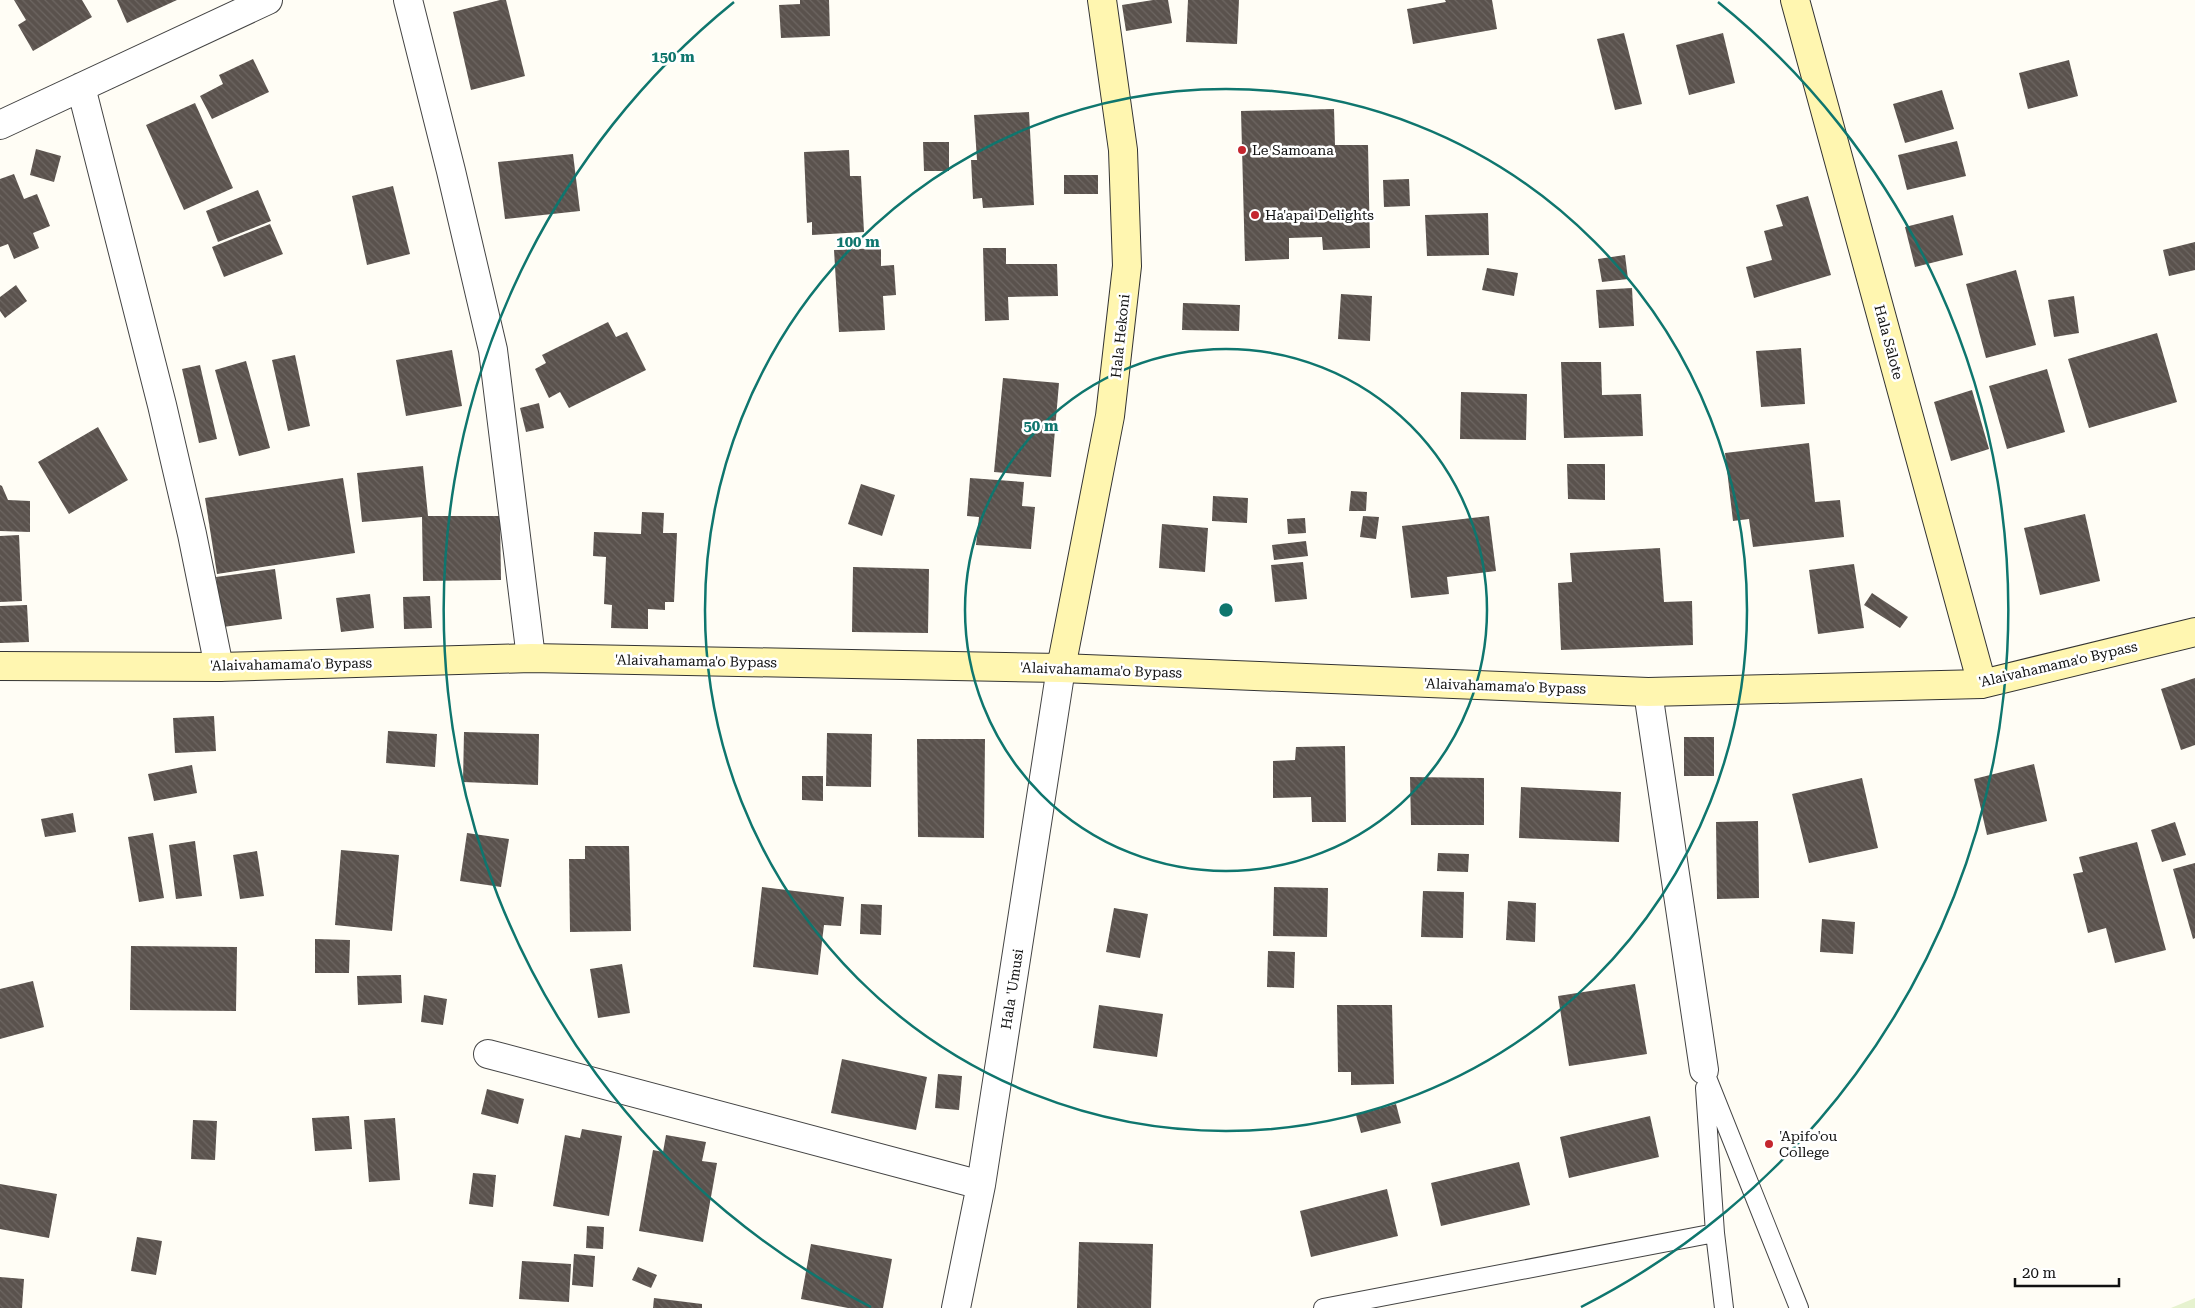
<svg xmlns="http://www.w3.org/2000/svg" width="2195" height="1308" font-family="'Roboto Serif',serif">
	<style>
		.pitch { fill: #e6f2cf }
		.building { fill: url(#building-back-hatch) }
		.lines { fill: none; stroke-linecap: round; stroke-linejoin: round }
		.lane-casing { stroke: #444; stroke-width: 20 }
		.street-casing { stroke: #444; stroke-width: 30 }
		.secondary-casing { stroke: #333; stroke-width: 30 }
		.lane { stroke: #fff; stroke-width: 18 }
		.street { stroke: #fff; stroke-width: 28 }
		.secondary { stroke: #fff6b0; stroke-width: 28 }
		.ring { fill: none; stroke: #0f766e; stroke-width: 2.5 }
		.poi-dot { fill: #c4262e; stroke: #fff; stroke-width: 2 }
		.labels { text-anchor: middle; stroke-width: 5; stroke-linejoin: round; paint-order: stroke }
		.poi-label { font-size: 14px; fill: #111; stroke: #fff; text-anchor: start }
		.street-label { font-size: 14px; fill: #111; stroke: #fff }
		.centre { fill: #0f766e; stroke: #fff; stroke-width: 2.5 }
		.ring-label { font-size: 15px; text-anchor: middle; font-weight: bold; fill: #0f766e; stroke: #fff; stroke-width: 5; stroke-linejoin: round; paint-order: stroke }
	</style>
	<defs>
		<pattern id="building-back-hatch" width="6" height="6" patternUnits="userSpaceOnUse" patternTransform="scale(1.25)"><rect width="6" height="6" fill="#5a524d"/><path d="M-1 5l2 2M0 0l6 6M5-1l2 2" fill="none" stroke="#6d6662"/></pattern>
	</defs>
	<rect width="100%" height="100%" fill="#fffdf5"/>
	<path class="pitch" d="M2195 1298V1308H2171Z"/>
	<path class="building" d="M14 0H82L92 17 33 51 18 25 26 20Z
		M117 0H177L127 23Z
		M500 0H506L525 76 471 90 453 12Z
		M800 0H829L830 36 781 38 779 5 800 4Z
		M1153 0H1168L1172 23 1126 31 1122 5Z
		M1188 0H1239L1237 44 1186 42Z
		M1445 0H1492L1497 29 1413 44 1407 9 1446 2Z
		M1624 33 1642 104 1615 110 1597 39Z
		M1723 33 1735 83 1689 95 1676 45Z
		M253 59 269 92 212 119 200 96 223 84 219 75Z
		M2069 60 2078 96 2028 109 2019 73Z
		M1942 90 1954 129 1905 143 1893 104Z
		M195 103 233 188 184 210 146 125Z
		M1334 109 1335 145H1368L1370 248 1323 250 1322 237 1289 238V259L1245 261 1241 111Z
		M1029 112 1034 205 983 208 982 198 973 199 971 160H977L974 115Z
		M1957 141 1966 176 1907 190 1898 155Z
		M923 142H949V171H924Z
		M36 149 61 156 54 182 30 175Z
		M849 150 850 176H861L864 232 812 235V222L807 223 804 152Z
		M573 154 580 211 505 219 498 162Z
		M14 174 24 199 37 194 50 226 33 233 39 248 14 259 8 244 0 247V179Z
		M1064 175H1098V194H1064Z
		M1409 179 1410 206 1384 207 1383 180Z
		M393 186 410 254 367 265 352 196Z
		M258 190 271 221 218 242 206 211Z
		M1808 196 1831 275 1754 298 1746 267 1772 260 1764 231 1783 226 1776 205Z
		M1488 213 1489 255 1427 256 1425 215Z
		M1953 215 1963 255 1915 267 1905 227Z
		M270 224 283 254 224 277 212 247Z
		M2195 242V270L2169 276 2163 250Z
		M881 248V266L894 265 896 295 883 296 885 330 839 332 834 250Z
		M983 248H1006V264H1057L1058 296 1008 297 1009 320 985 321Z
		M1625 255 1628 279 1602 282 1598 259Z
		M1487 268 1518 273 1514 296 1482 290Z
		M2016 270 2036 345 1986 358 1966 284Z
		M16 285 27 301 5 318 0 311V297Z
		M1632 288 1634 326 1599 328 1596 290Z
		M1341 294 1372 296 1370 341 1338 339Z
		M2074 296 2079 333 2054 337 2048 300Z
		M1183 303 1240 305 1239 331 1182 330Z
		M608 322 616 337 627 332 646 370 569 408 560 392 549 398 535 369 546 363 542 355Z
		M2157 333 2177 402 2089 428 2068 359Z
		M1801 348 1805 404 1761 407 1756 351Z
		M452 350 462 406 406 416 396 360Z
		M295 355 310 426 288 431 272 360Z
		M246 361 270 448 239 456 215 370Z
		M1561 362H1601L1602 395 1641 394 1643 436 1564 438Z
		M200 365 217 439 199 443 182 369Z
		M2047 369 2065 432 2007 449 1989 386Z
		M1003 378 1059 383 1051 477 994 472Z
		M1972 390 1989 449 1951 461 1934 402Z
		M1461 392 1527 394 1526 440 1460 439Z
		M539 403 544 428 526 432 520 408Z
		M98 427 128 480 69 514 38 462Z
		M1809 443 1815 502 1840 500 1844 537 1753 547 1749 519 1733 521 1725 453Z
		M1567 464H1605V500L1568 499Z
		M423 466 428 516H500L501 580 423 581 422 517 362 522 357 473Z
		M343 478 355 553 217 574 205 498Z
		M970 478 1024 482 1022 506 1035 507 1031 549 976 545 979 517 967 516Z
		M861 484 895 495 882 536 848 524Z
		M0 485 2 486 8 500 30 501V532L0 531Z
		M1351 491 1367 492 1366 511H1349Z
		M1213 496 1248 498 1247 523 1212 521Z
		M642 512 664 513 663 533H677L674 602H665V610L648 609V629L611 628 612 605 604 604 606 557 593 556 594 532 641 534Z
		M2085 514 2100 581 2040 595 2024 528Z
		M1363 516 1379 517 1376 539 1360 537Z
		M1489 516 1496 571 1447 577 1449 594 1411 598 1402 526Z
		M1305 518 1306 533 1288 534 1287 519Z
		M1162 524 1208 528 1205 572 1159 568Z
		M19 535 22 601 0 602V536Z
		M1306 541 1308 556 1274 560 1272 545Z
		M1660 548 1664 602 1692 601 1693 645 1561 650 1558 583 1572 582 1570 553Z
		M1303 562 1307 599 1275 602 1271 565Z
		M1854 564 1864 628 1818 634 1809 570Z
		M853 567 929 569 928 633 852 632Z
		M275 569 282 619 223 627 216 577Z
		M1872 593 1908 617 1900 628 1864 605Z
		M370 594 374 628 341 632 336 598Z
		M430 596 432 628 404 629 403 597Z
		M27 605 29 642 0 643V606Z
		M2195 678V745L2181 750 2161 689Z
		M214 716 216 751 175 753 173 718Z
		M388 731 437 734 435 767 386 763Z
		M464 732 539 734 538 785 463 782Z
		M827 733 872 734 871 787 826 786Z
		M1684 737H1714V776H1684Z
		M917 739H985L984 838 918 837Z
		M1345 746 1346 822H1312L1311 797 1273 798V761L1295 760 1296 747Z
		M2034 764 2047 821 1987 835 1974 779Z
		M192 765 197 793 154 801 148 774Z
		M802 776H823V801L802 800Z
		M1410 777 1484 778V825H1411Z
		M1862 778 1878 848 1809 863 1792 794Z
		M1521 787 1621 792 1619 842 1519 838Z
		M73 813 76 832 45 837 41 819Z
		M1758 821 1759 898 1717 899 1716 822Z
		M2175 822 2186 855 2162 862 2151 830Z
		M153 833 164 898 139 902 128 837Z
		M467 833 509 839 501 887 460 881Z
		M195 841 202 896 176 899 169 845Z
		M2137 842 2166 950 2115 963 2106 928 2088 933 2073 874 2083 872 2079 857Z
		M585 846H629L631 931 570 932 569 859H585Z
		M341 850 399 855 392 931 335 925Z
		M257 851 264 896 240 899 233 855Z
		M1438 853 1469 854 1468 872 1437 871Z
		M2195 863V938L2193 939 2173 869Z
		M762 887 844 897 841 926 824 925 818 975 753 967Z
		M1274 887 1328 888 1327 937 1273 936Z
		M1423 891 1464 892 1463 938 1421 937Z
		M1508 901 1536 903 1535 942 1506 940Z
		M861 904 882 905 881 935 860 934Z
		M1114 908 1148 914 1140 958 1106 952Z
		M1822 919 1855 922 1853 954 1820 952Z
		M315 939 350 940 349 973H315Z
		M131 946 237 947 236 1011 130 1010Z
		M1268 951 1295 952 1294 988 1267 987Z
		M622 964 630 1013 598 1018 590 969Z
		M401 975 402 1003 358 1005 357 976Z
		M33 981 44 1027 0 1039V989Z
		M1635 984 1647 1054 1569 1066 1558 996Z
		M424 995 447 999 443 1025 421 1022Z
		M1099 1005 1163 1014 1157 1057 1093 1048Z
		M1337 1005H1392L1394 1084 1351 1085V1072H1338Z
		M842 1059 927 1077 916 1130 831 1113Z
		M938 1074 962 1076 959 1110 935 1108Z
		M487 1089 524 1099 518 1124 481 1114Z
		M1396 1104 1401 1123 1361 1133 1356 1115Z
		M349 1116 352 1149 315 1151 312 1118Z
		M1650 1116 1659 1157 1569 1178 1560 1137Z
		M395 1118 400 1180 369 1182 364 1120Z
		M193 1120 217 1121 215 1160 191 1159Z
		M582 1129 622 1136 609 1216 553 1206 565 1135 580 1138Z
		M666 1135 706 1142 702 1161 717 1163 703 1242 639 1231 653 1150 663 1152Z
		M1519 1162 1530 1205 1441 1226 1431 1183Z
		M473 1173 496 1175 493 1207 469 1204Z
		M0 1184 57 1194 49 1238 0 1229Z
		M1387 1189 1398 1236 1311 1257 1300 1211Z
		M587 1226 604 1227 603 1249 586 1248Z
		M137 1237 162 1241 156 1275 131 1271Z
		M1079 1242 1153 1244 1151 1308H1077Z
		M811 1244 892 1259 883 1308H848L801 1299Z
		M574 1254 595 1256 593 1287 572 1285Z
		M522 1261 571 1264 569 1302 519 1299Z
		M638 1267 657 1275 651 1288 632 1280Z
		M0 1277 24 1279 22 1308H0Z
		M654 1298 702 1304V1308H653Z"/>
	<g class="lines">
		<g class="lane-casing">
			<path id="lane" d="M1704 1070 1799 1308
				M1705 1088 1715 1233 1724 1308
				M1323 1308 1715 1233"/>
		</g>
		<g class="street-casing">
			<path id="street" d="M408 0 451 171 493 350 531 658
				M81 87 162 405 192 534 219 667
				M0 125 268 0
				M1648 692 1704 1070
				M488 1054 981 1185
				M956 1308 981 1185 1061 668"/>
		</g>
		<g class="secondary-casing">
			<path id="secondary" d="M1795 0 1982 684
				M0 666 219 667 531 658 1061 668 1648 692 1982 684 2195 632
				M1061 668 1110 416 1127 266 1123 150 1102 0"/>
		</g>
		<use href="#lane" class="lane"/>
		<use href="#street" class="street"/>
		<use href="#secondary" class="secondary"/>
	</g>
	<g class="ring">
		<circle cx="1226" cy="610" r="261"/>
		<circle cx="1226" cy="610" r="521"/>
		<path d="M871 1307A782 782 0 0 1 734 2M1718 2A782 782 0 0 1 1581 1307"/>
	</g>
	<g class="poi-dot">
		<circle cx="1242" cy="150" r="5"/>
		<circle cx="1255" cy="215" r="5"/>
		<circle cx="1769" cy="1144" r="5"/>
	</g>
	<g class="labels">
		<g class="poi-label">
			<text x="1252" y="155">Le Samoana</text>
			<text x="1265" y="220">Ha'apai Delights</text>
			<text x="1779" y="1141">'Apifo'ou<tspan x="1779" dy="16">College</tspan></text>
		</g>
		<g class="street-label">
			<text transform="translate(1120 336) rotate(-84)" y="5">Hala Hekoni</text>
			<text transform="translate(1889 342) rotate(75)" y="5">Hala Sālote</text>
			<text transform="translate(696 661) rotate(1)" y="5">'Alaivahamama'o Bypass</text>
			<text transform="translate(291 664) rotate(-1)" y="5">'Alaivahamama'o Bypass</text>
			<text transform="translate(2058 664) rotate(-13)" y="5">'Alaivahamama'o Bypass</text>
			<text transform="translate(1101 670) rotate(2)" y="5">'Alaivahamama'o Bypass</text>
			<text transform="translate(1505 686) rotate(2)" y="5">'Alaivahamama'o Bypass</text>
			<text transform="translate(1012 989) rotate(-81)" y="5">Hala 'Umusi</text>
		</g>
	</g>
	<circle cx="1226" cy="610" r="8" class="centre"/>
	<g class="ring-label">
		<text x="673" y="62">150 m</text>
		<text x="858" y="247">100 m</text>
		<text x="1041" y="431">50 m</text>
	</g>
	<path d="M2015 1278v8h104v-8" fill="none" stroke="#111111" stroke-width="2.5"/>
	<text x="2022" y="1278" font-size="15" fill="#111111" stroke="#ffffff" stroke-width="4" paint-order="stroke">20 m</text>
</svg>
